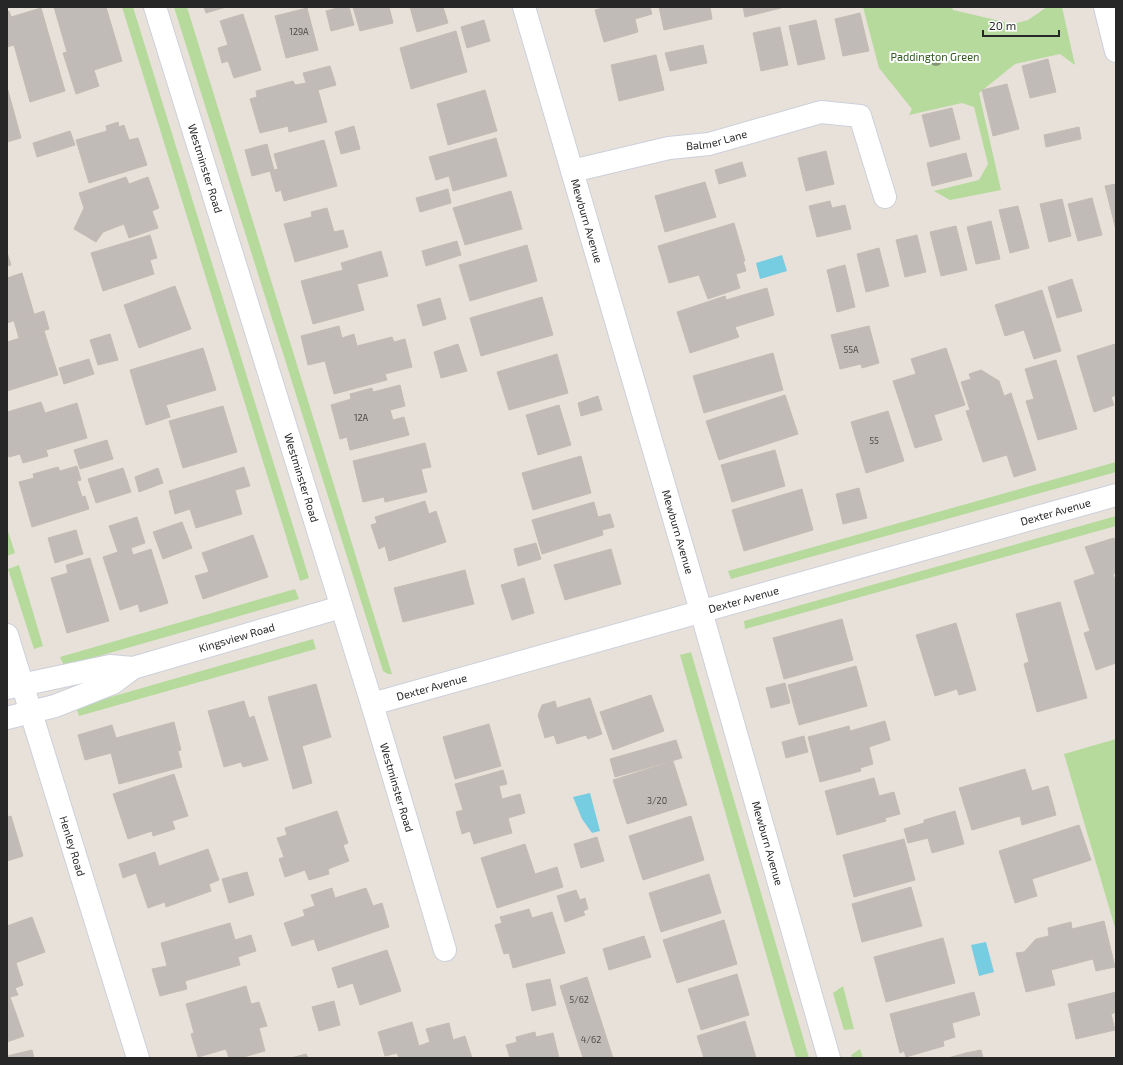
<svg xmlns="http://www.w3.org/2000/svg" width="1123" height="1065" font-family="'Exo 2',sans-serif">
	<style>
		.green { fill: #b5da9b }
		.water { fill: #76cce0 }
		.building { fill: #c0bbb6; stroke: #c3bcb4 }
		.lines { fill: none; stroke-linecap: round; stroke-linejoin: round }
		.minor-casing { stroke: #ccd0db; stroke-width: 24 }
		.minor { stroke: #fff; stroke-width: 22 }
		.tree { fill: #839774 }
		.labels { text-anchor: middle; stroke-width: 4; stroke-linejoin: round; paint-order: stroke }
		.number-label { font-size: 9px; fill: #4d4c4b }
		.park-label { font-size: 11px; fill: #305b20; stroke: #fff }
		.street-label { font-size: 11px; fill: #272727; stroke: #fff }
	</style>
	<rect width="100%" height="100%" fill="#e8e1da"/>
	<path class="green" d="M122 7H133L309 578 300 581Z
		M174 7H187L392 674H388L383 671Z
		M863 7H952L953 10 1013 24 1028 20 1047 7H1062L1075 65 1060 54 1015 64 979 93 1001 190 950 200 934 191 979 180 988 164 974 107 962 103 909 115 912 109 879 68Z
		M1116 462V472L731 579 728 571Z
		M1116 516V526L745 629 744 621Z
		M7 528 15 553 7 556Z
		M19 565 43 646 34 649 8 569Z
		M295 589 299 599 71 664 64 666 60 657Z
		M313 639 316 649 79 716 76 707Z
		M691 652 809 1058H796L680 655Z
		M1116 739V931L1064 754Z
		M843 986 854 1029 844 1030 833 993Z
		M860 1049 863 1058H852L851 1055Z"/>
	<path class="water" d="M782 255 787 271 760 279 756 263Z
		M590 793 600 831 592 833 582 819 573 797Z
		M986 942 994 972 979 976 971 945Z"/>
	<path class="building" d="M54 7H106L122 61 94 70 99 86 76 94 63 53 67 52Z
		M204 7H226L206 13Z
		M341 7H349L354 25 331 31 326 11Z
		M353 7H389L393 23 360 31Z
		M410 7H443L448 23 417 32Z
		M607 7H650L652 14 635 19 638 32 604 42 595 10Z
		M659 7H710L712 19 664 30Z
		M743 7H781V8L745 17Z
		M41 8 65 91 30 102 14 45 7 47V12L9 11 11 17Z
		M307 8 318 50 286 58 275 16Z
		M860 13 869 51 843 56 835 19Z
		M243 14 261 70 234 78 228 61 222 63 218 48 228 45 220 21Z
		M484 20 490 41 467 48 461 27Z
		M816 20 825 59 798 65 789 26Z
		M780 27 788 65 761 71 753 33Z
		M456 31 467 72 411 89 400 48Z
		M703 45 707 63 670 71 665 53Z
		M656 55 664 90 619 101 611 65Z
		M1048 59 1056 92 1030 98 1022 66Z
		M330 66 336 85 318 90 327 122 289 132 288 126 260 133 250 99 257 97 256 91 293 81 295 85 306 83 303 73Z
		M1007 84 1019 129 993 136 982 90Z
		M7 87 21 138 7 142Z
		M485 90 497 131 448 145 437 104Z
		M952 108 960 139 930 147 922 115Z
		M118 122 119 127 124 125 129 140 138 138 147 165 89 183 76 140 107 131 106 126Z
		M354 126 360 149 341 154 335 132Z
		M1079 127 1081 139 1046 147 1044 135Z
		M70 131 75 145 37 157 33 143Z
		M496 138 507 176 453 191 449 176 436 180 429 157Z
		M324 140 337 186 284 201 281 190 276 192 270 171 278 169 274 154Z
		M267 144 274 170 252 176 245 150Z
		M826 151 834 184 806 191 798 158Z
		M966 153 972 176 932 186 927 163Z
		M742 162 746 176 719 184 715 170Z
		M126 177 129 184 148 177 159 208 152 211 158 228 129 238 124 224 103 232 96 242 74 229 84 208 79 193Z
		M705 182 716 217 665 232 655 196Z
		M1116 184V230L1105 186Z
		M448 189 451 203 420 212 416 198Z
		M511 191 522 229 465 245 453 208Z
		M1092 198 1102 235 1078 241 1068 204Z
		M1062 199 1071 236 1049 242 1040 204Z
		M830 201 832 208 845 205 851 229 817 237 809 206Z
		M1018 206 1029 248 1010 253 999 210Z
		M327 208 334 232 343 230 348 247 295 262 284 224 312 217 311 212Z
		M991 221 1000 259 976 264 967 227Z
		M734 223 745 261H743L746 271 736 274 740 288 708 299 699 275 669 283 658 246Z
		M956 226 967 270 941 276 930 232Z
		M150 235 157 258 150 260 154 274 103 291 91 253Z
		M917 235 926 272 905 277 896 240Z
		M457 241 461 255 426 266 422 251Z
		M527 245 537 281 470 301 459 265Z
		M879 248 889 286 866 292 857 254Z
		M381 251 388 276 357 284 364 310 313 324 301 281 343 270 341 263Z
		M7 252 11 265 7 266Z
		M845 265 855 307 837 312 827 270Z
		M22 273 34 314 7 323V278Z
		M1072 279 1082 311 1057 318 1048 287Z
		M175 286 191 329 139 348 124 305Z
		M767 288 774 315 735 327 739 337 690 353 677 312 725 296 726 300Z
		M1042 290 1061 351 1034 359 1024 330 1005 336 995 305Z
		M542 297 553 335 481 356 470 318Z
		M440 298 446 319 423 326 417 305Z
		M44 311 49 329 19 338 14 321Z
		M339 326 342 338 354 334 357 346 392 337 394 342 405 339 412 367 385 374 387 380 334 394 325 361 308 365 301 336Z
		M869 326 879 363 862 368 861 364 840 369 831 335Z
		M44 331 58 375 7 391V342Z
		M110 334 118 360 98 365 90 340Z
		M458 344 467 371 441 378 434 352Z
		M1115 344 1116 395 1111 397 1114 405 1094 412 1077 356Z
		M203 348 216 390 166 405 170 417 146 425 130 370Z
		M946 348 965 405 934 415 942 440 915 448 893 381 916 374 911 359Z
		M773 353 783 390 704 413 693 376Z
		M557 354 568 393 509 410 497 372Z
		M89 359 94 374 64 384 59 368Z
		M1056 360 1077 429 1038 440 1026 401 1034 399 1025 369Z
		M981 370 999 381 1004 396 1011 393 1036 470 1014 477 1007 455 983 462 966 411 970 410 961 382 971 379 969 374Z
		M400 385 405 406 390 410 393 420 404 417 409 435 350 450 347 437 340 439 331 405 351 399 350 394 372 388 373 392Z
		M785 395 798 434 719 460 706 421Z
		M598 396 602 410 581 416 578 403Z
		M41 402 45 413 77 403 87 438 46 450 48 456 23 463 20 454 9 457 7 450V412Z
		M559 405 571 445 538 455 526 415Z
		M223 406 237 452 183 468 169 421Z
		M888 411 904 461 866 473 851 422Z
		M107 440 113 459 80 469 74 450Z
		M425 443 431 467 421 469 427 492 385 502 384 497 363 502 353 461Z
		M775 450 785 486 732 502 721 465Z
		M581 456 591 493 533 510 522 473Z
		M77 466 81 480 77 481 82 497 85 496 89 509 32 527 19 482 34 478 33 474 58 467 60 471Z
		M244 467 250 486 235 490 242 514 196 528 190 509 175 514 169 491Z
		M123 468 131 492 96 503 88 479Z
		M158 468 163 483 139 492 135 477Z
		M859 488 867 518 843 524 836 494Z
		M802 489 813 530 744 551 732 510Z
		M425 501 429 514 436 511 446 542 389 561 385 546 379 549 371 525 377 523 375 517Z
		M594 502 598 517 610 514 614 527 602 530 603 535 542 554 532 520Z
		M137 517 145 543 131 548 133 555 151 549 168 603 140 612 138 604 120 610 103 557 118 552 109 526Z
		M182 522 192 548 163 559 153 532Z
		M76 530 83 554 55 563 48 538Z
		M253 535 268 577 203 599 195 576 209 572 202 553Z
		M1114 538 1116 545V573L1113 574 1116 583V663L1096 670 1084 633 1090 631 1074 581 1095 574 1085 547Z
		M536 543 541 559 518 566 514 549Z
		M611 549 621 584 565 600 554 565Z
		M90 558 109 621 67 633 51 578 68 573 66 565Z
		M465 570 474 604 403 622 394 588Z
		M524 578 534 613 512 620 501 585Z
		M1060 602 1087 698 1037 712 1024 664 1029 662 1016 614Z
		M842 619 853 660 784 679 773 638Z
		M956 623 976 690 959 695 957 689 935 696 916 635Z
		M856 666 867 706 799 725 788 685Z
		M785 683 790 703 771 708 766 688Z
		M316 684 331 737 302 746 312 783 293 789 268 697Z
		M651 695 664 731 613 750 600 712Z
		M590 698 602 734 588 739 586 735 557 744 554 735 545 738 538 715 542 705 555 701 557 708Z
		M244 701 249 718 254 716 268 760 243 767 241 762 224 767 208 711Z
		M885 721 890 740 869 747 873 764 860 768 861 771 820 782 808 737 849 726 850 731Z
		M174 722 181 750 178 751 182 767 119 784 111 753 85 760 78 735 112 725 116 738Z
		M489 724 501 766 455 779 443 737Z
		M804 736 808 752 786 758 782 742Z
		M676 740 682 758 615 777 610 759Z
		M673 761 687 805 627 824 613 780Z
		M1025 769 1032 791 1048 786 1056 815 1022 825 1020 816 972 830 959 788Z
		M503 770 507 784 499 786 502 799 520 794 525 813 508 818 512 833 474 844 470 831 462 834 456 812 463 810 455 784Z
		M174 774 188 816 172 821 175 829 153 836 152 831 128 839 113 794Z
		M874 778 879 796 894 792 900 814 885 818 886 821 837 835 825 791Z
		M337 811 348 843 343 845 349 861 328 869 329 874 309 880 305 870 285 877 279 859 284 857 277 838 287 835 285 828Z
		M955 811 964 844 932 853 928 838 908 843 904 829 924 823V820Z
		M11 816 23 856 7 861V817Z
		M691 816 704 860 643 880 629 836Z
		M1079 825 1091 860 1032 879 1037 896 1015 903 999 851Z
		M597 837 604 861 581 868 574 844Z
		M904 839 915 880 854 897 843 855Z
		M525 844 535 874 557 867 563 887 497 908 481 858Z
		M208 849 219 880 209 884 211 891 166 907 165 902 148 908 136 873 123 878 119 864 155 852 159 866Z
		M247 872 254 895 229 903 222 879Z
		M709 874 721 913 661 932 649 893Z
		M911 887 922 926 862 942 852 904Z
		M332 888 335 898 366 888 373 906 382 903 389 927 318 951 314 939 292 946 284 923 305 916 303 910 315 906 311 895Z
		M576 890 580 900 585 898 588 909 583 911 585 915 565 922 557 896Z
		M529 909 532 918 552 912 565 953 513 968 509 953 504 954 495 925 502 923 500 917Z
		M32 917 45 952 7 966V926Z
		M724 920 737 964 677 983 663 940Z
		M1104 921 1115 967 1096 971 1093 959 1051 970 1055 985 1026 992 1016 953 1024 952 1036 939 1049 936 1048 928 1071 922 1072 929Z
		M230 923 235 940 251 935 256 951 238 957 240 965 185 981 187 989 160 996 152 969 167 966 161 943Z
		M644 936 651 957 609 970 603 949Z
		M943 938 955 983 886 1002 874 957Z
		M387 950 401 991 360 1005 353 983 338 988 332 968Z
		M16 963 23 985 15 988 18 995 10 997 24 1036 7 1042V966Z
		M737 974 749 1015 701 1030 688 989Z
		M587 977 613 1058H583L560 986Z
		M550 979 556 1005 532 1011 526 984Z
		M246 986 251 1004 259 1002 267 1026 259 1028 265 1051 240 1058H229L226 1049 198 1057 191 1034 194 1033 186 1004Z
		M974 992 980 1015 952 1023 955 1037 943 1041 944 1046 906 1057 904 1051 900 1053 890 1014Z
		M1116 992V1012L1111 1014 1115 1030 1076 1039 1068 1004Z
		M334 1001 340 1025 319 1031 312 1007Z
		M745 1021 756 1058H704L697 1036Z
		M412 1022 419 1046 430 1042 426 1029 449 1023 453 1040 465 1036 472 1058H399L397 1053 385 1056 378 1032Z
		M535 1032 536 1037 553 1033 559 1058H510L506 1045 517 1042 516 1037Z
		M32 1050 34 1058H7V1056Z
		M981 1050 983 1058H948L966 1053Z
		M306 1054 308 1058H291Z"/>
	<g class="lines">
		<g class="minor-casing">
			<g id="minor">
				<path id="s1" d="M155 7 372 704 445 950"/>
				<path id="s2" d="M524 7 701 611 829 1058"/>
				<path d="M1105 7 1116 51"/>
				<path id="s3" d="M572 171 669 148 709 144 821 112 860 116 885 197"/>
				<path id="s4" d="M7 635 138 1058"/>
				<path d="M7 688 110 666 133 668"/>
				<path id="s5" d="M372 704 1116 495"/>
				<path id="s6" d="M7 718 55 706 113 683 133 668 341 607"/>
			</g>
		</g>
		<use href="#minor" class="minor"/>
	</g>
	<circle class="tree" cx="936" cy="60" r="6"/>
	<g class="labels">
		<g class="number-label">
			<text x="299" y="35">129A</text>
			<text x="851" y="353">55A</text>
			<text x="361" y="421">12A</text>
			<text x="874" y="444">55</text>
			<text x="657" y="804">3/20</text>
			<text x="579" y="1003">5/62</text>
			<text x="591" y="1043">4/62</text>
		</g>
		<g class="park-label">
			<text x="935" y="61">Paddington Green</text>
		</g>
		<g class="street-label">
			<text dy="4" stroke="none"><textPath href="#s3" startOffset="148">Balmer Lane</textPath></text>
			<text dy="4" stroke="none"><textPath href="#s1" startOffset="169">Westminster Road</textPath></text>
			<text dy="4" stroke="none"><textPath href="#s2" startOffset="223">Mewburn Avenue</textPath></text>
			<text dy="4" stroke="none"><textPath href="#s1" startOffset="493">Westminster Road</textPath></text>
			<text dy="4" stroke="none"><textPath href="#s5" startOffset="710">Dexter Avenue</textPath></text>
			<text dy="4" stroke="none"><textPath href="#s2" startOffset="547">Mewburn Avenue</textPath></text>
			<text dy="4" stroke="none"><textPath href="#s5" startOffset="386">Dexter Avenue</textPath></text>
			<text dy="4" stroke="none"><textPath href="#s6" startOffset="245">Kingsview Road</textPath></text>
			<text dy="4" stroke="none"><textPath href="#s5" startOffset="62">Dexter Avenue</textPath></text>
			<text dy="4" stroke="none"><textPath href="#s1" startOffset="817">Westminster Road</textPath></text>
			<text dy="4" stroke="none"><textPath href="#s2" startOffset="871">Mewburn Avenue</textPath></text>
			<text dy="4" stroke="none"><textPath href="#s4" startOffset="221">Henley Road</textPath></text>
		</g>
	</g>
	<rect width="1123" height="1065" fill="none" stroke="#272727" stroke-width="16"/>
	<path d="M983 30v6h76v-6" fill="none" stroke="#272727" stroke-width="2"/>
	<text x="989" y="30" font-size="12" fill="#272727" stroke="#ffffff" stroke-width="3" paint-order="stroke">20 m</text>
</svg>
